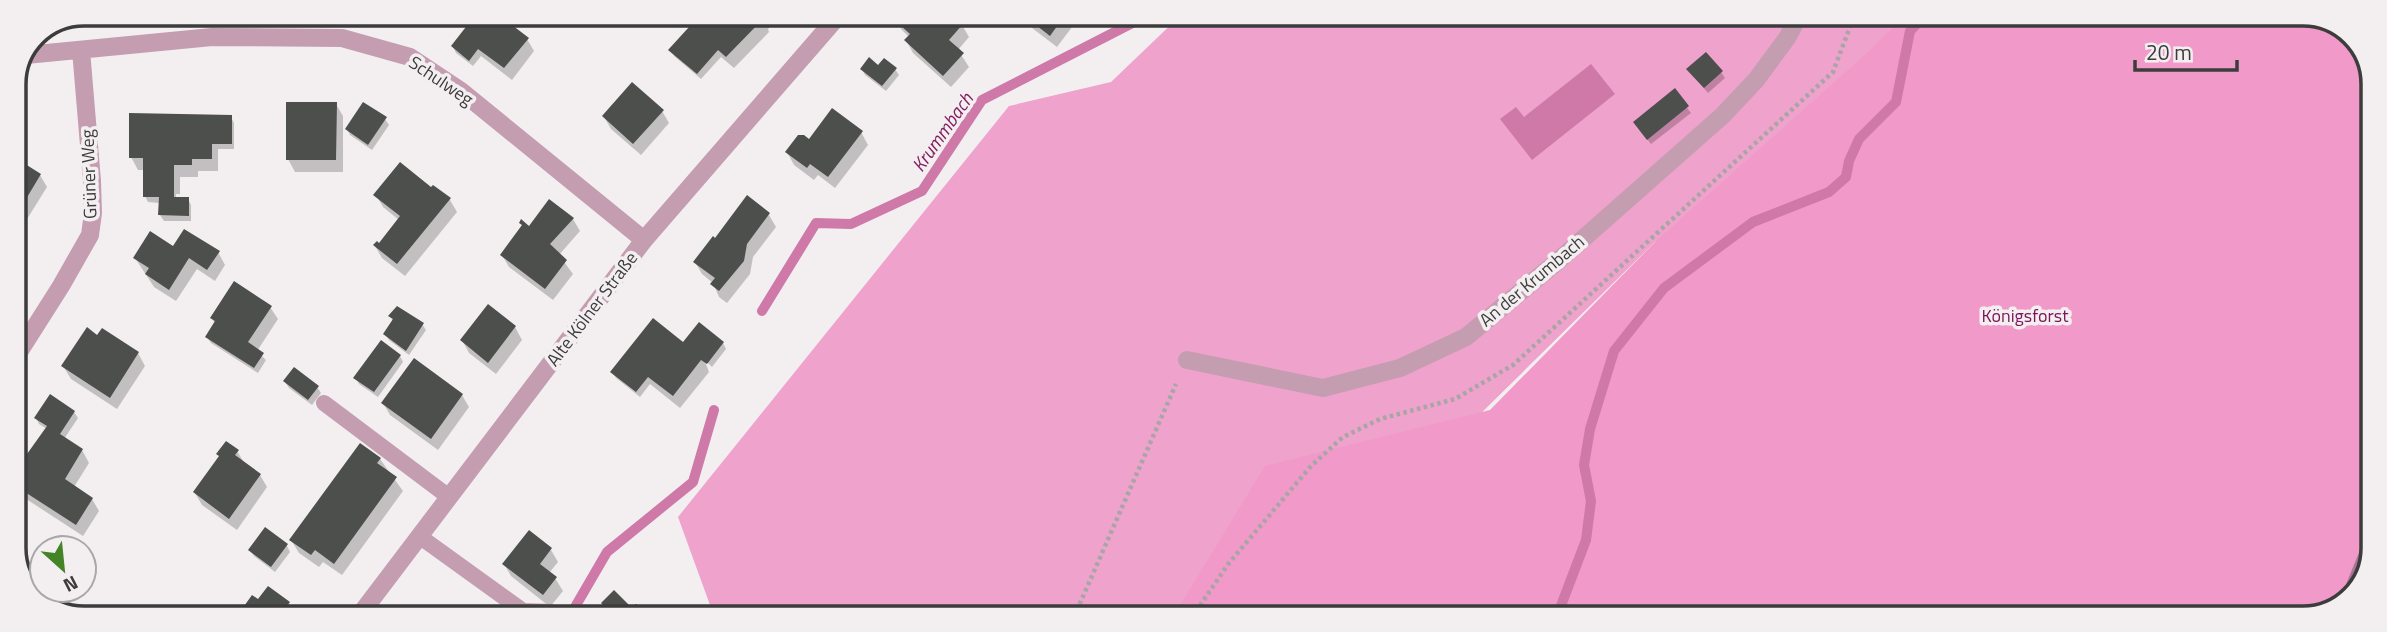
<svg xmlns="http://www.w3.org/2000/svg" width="2387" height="632" font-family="'Titillium Web',sans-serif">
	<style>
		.green { fill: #efa2cb }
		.forest { fill: #f199c9 }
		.water { fill: #ce79a8 }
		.shadow { fill: #0003 }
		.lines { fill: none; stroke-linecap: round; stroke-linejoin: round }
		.stream { stroke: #ce79a8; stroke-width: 10 }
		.building { fill: #4d4f4c }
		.path { stroke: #a7a5a6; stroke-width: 4.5; stroke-dasharray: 3.5 3.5; stroke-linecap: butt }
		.service { stroke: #c49db1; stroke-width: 16 }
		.minor { stroke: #c49db1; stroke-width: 18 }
		.secondary { stroke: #ac7492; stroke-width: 18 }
		.labels { text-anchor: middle; stroke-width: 7; stroke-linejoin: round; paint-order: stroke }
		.street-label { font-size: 18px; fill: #3d3c3d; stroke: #f3eff1 }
		.park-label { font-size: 18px; fill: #7c1558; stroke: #f3eff1 }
		.water-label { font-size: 19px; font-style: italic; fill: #831e5f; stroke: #f3eff1 }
		.rim { fill: none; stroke: #3d3c3d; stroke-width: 3.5 }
	</style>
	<rect width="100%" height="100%" fill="#f3eff1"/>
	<path class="green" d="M1181 15 1971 16 1655 242 1471 423 1212 617 703 616 710 605 678 517 1009 106 1111 82Z"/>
	<path class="forest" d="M1905 16H2321L2356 38 2373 79 2371 566 2346 603 2303 618 1173 617 1265 466 1490 410 1655 242 1866 54Z"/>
	<path class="water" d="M1591 64 1615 94 1532 160 1500 119 1516 107 1524 117Z"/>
	<path class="shadow" d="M478 14H518L521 19 513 28 527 39 534 51 512 80 481 56 473 66 456 53 453 47Z
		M702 15H781L768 29 769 32 734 68 721 57 701 79 674 56 671 50Z
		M896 15H958L955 18 962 25 969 37 958 50 969 67 951 87 913 53 906 40 909 37 901 29 894 17Z
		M1015 15H1081L1057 47Z
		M879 68 895 69 899 75 886 91 865 75 862 69Z
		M1721 72 1725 78 1708 93 1692 75Z
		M1674 91 1691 113 1651 144 1639 129Z
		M336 104 343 116V172H295L288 159Z
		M662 111 669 123 641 155 611 129 604 117Z
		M231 117 234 123V149H218V171H198V177H180V194H176V199H188L191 205V221H164L160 215V203L148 202 145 196V170H138L131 157Z
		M385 119 389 125 372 150 350 135 347 129Z
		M861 132 868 145 835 188 818 175 814 180 794 165 787 152 809 141Z
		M14 159 40 175 47 187 14 240Z
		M434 187 450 200 457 212 405 276 382 258 375 246 379 245 399 220 383 207 376 195 432 190Z
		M769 215 776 227 753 257 750 274 727 303 719 297 713 283 702 274 695 262 715 240Z
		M573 219 580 231 559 255 573 274 553 300 509 267 502 255 523 227 521 223 529 229Z
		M173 248 218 252 225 265 215 281 197 269 176 301 154 287 135 258Z
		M270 307 278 319 257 351 266 360 258 373 211 343 207 337 215 324 212 318Z
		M488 307 515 327 522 340 496 374 469 353 462 340Z
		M390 316 422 324 426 330 409 355 389 340 385 334 393 321Z
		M102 330 138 353 145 366 117 409 71 379 63 366 98 337Z
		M723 343 726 349 712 367 704 359 709 372 680 408 650 384 640 397 616 378 612 372 688 349Z
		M400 356 403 362 378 397 359 384 356 378Z
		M285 382 317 387 321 393 312 405 289 388Z
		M462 395 469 407 438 450 390 415 383 403Z
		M74 412 78 418 64 439 82 450 89 463 74 487 92 499 99 511 83 536 20 495 14 486V479L47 429 39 424 36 418Z
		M237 451 245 464 260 475 267 487 237 530 202 505 195 493Z
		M380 459 403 491 342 575 323 562 319 567 299 553 291 540Z
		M14 505 21 513 15 523Z
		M266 530 287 546 290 552 275 572 254 556 250 550Z
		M15 532 19 540 15 546Z
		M551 550 558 562 549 573 555 578 563 591 550 607 511 576 504 564Z
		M24 577 31 582 35 588 31 593Z
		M289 603 292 609 287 616H239L264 606Z"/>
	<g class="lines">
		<path class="stream" d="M762 311 816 223 851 224 922 191 982 100 1148 15
			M575 607 607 552 693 482 714 410
			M1549 617 1559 611 1586 540 1591 501 1584 465 1590 429 1614 351 1664 288 1753 222 1829 192 1846 177 1849 161 1859 139 1896 102 1910 31 1924 16"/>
	</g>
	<path class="building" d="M476 14H507L504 19 529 38 504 68 478 49 469 61 451 46Z
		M700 15H763V19L726 57 718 50 697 74 668 50Z
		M893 15H954L963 24 949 40 964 53 943 76 904 40 910 34 891 17Z
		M1023 15H1065L1050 36Z
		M1706 52 1723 71 1704 88 1686 69Z
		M869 57 878 65 884 58 897 68 882 86 860 69Z
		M632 82 664 110 633 144 602 116Z
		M1675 88 1689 106 1647 140 1633 122Z
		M286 102H337L336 160H286Z
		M363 102 387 117 368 145 345 129Z
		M832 108 863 131 828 177 810 164 807 168 785 152 798 135H804L809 139Z
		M129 113 232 115V144H212V159H192V165H174V197H189V216L158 215 159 197H143V158H129Z
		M14 157 41 174 14 219Z
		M400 162 431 187 433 185 451 198 397 264 373 245 377 241 379 243 400 216 373 195Z
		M747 195 770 213 747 244 744 261 719 291 710 284 715 278 693 262 713 236 715 238Z
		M549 199 574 218 550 244 567 260 545 289 500 255 522 225 519 223 521 219 529 226Z
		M184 229 220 251 207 270 189 258 169 290 145 274 149 268 133 258 150 231 173 246Z
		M234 281 272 306 248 342 264 353 254 368 205 337 215 321 210 318Z
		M488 304 516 326 488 363 460 340Z
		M397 306 424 323 406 351 383 334 393 319 388 316Z
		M653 318 683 342 699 322 724 342 707 364 701 360 673 396 648 377 636 392 610 372Z
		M87 327 97 335 102 328 139 352 110 398 61 366Z
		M381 340 401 355 374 392 353 378Z
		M414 358 463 394 431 439 381 403Z
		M294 367 319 386 308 400 283 381Z
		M50 394 75 411 60 434 83 449 65 479 93 498 76 525 14 485V476L19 469 17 468 47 426 34 418Z
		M226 441 239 450 235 455 261 474 229 519 193 492 219 456 216 454Z
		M360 443 381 458 377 463 397 477 334 564 315 550 311 555 289 540Z
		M265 527 288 544 271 567 248 550Z
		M529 530 552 548 540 564 557 577 543 595 502 564Z
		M268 586 290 602 279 616H237L252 595 258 599Z
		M614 590 631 607 636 604 650 614 649 616H613L601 603Z"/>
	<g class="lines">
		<path class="path" d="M1074 617 1176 384
			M1192 617 1229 563 1311 466 1343 437 1380 419 1455 399 1513 365 1833 72 1854 16"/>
		<path class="service" d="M324 403 449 497
			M419 536 523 611 551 612"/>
		<path class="minor" d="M26 55 212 37 342 38 410 57 461 91 644 240
			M14 360 61 286 90 235 93 213 92 181 81 50
			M1187 360 1323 388 1400 368 1466 337 1559 260 1722 116 1756 80 1787 38 1799 16
			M359 616 644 240 839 15"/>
		<path class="secondary" d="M2351 596 2371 547"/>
	</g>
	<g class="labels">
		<g class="street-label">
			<text transform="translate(441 81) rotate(34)" y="6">Schulweg</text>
			<text transform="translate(89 174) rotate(-92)" y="6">Grüner Weg</text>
			<text transform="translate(1532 281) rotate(-40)" y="6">An der Krumbach</text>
			<text transform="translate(592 309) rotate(-53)" y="6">Alte Kölner Straße</text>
		</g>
		<g class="park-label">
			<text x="2025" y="322">Königsforst</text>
		</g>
		<g class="water-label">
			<text transform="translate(942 132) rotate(-55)" y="7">Krummbach</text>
		</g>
	</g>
	<path d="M0 0H2387V632H0ZM84 26H2303A58 58 0 0 1 2361 84V548A58 58 0 0 1 2303 606H84A58 58 0 0 1 26 548V84A58 58 0 0 1 84 26Z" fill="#f3eff1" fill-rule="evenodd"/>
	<path class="rim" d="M84 26H2303A58 58 0 0 1 2361 84V548A58 58 0 0 1 2303 606H84A58 58 0 0 1 26 548V84A58 58 0 0 1 84 26Z"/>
	<g transform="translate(63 569) rotate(153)"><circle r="33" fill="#f3eff1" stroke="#aaa7a9" stroke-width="2"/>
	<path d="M0-5L12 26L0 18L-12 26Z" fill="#438426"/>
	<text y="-10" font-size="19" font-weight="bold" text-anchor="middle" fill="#3d3c3d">N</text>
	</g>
	<path d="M2135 60v10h102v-10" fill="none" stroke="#3d3c3d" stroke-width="3.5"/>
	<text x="2146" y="60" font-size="21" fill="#3d3c3d" stroke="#f3eff1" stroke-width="5" paint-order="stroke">20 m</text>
</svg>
